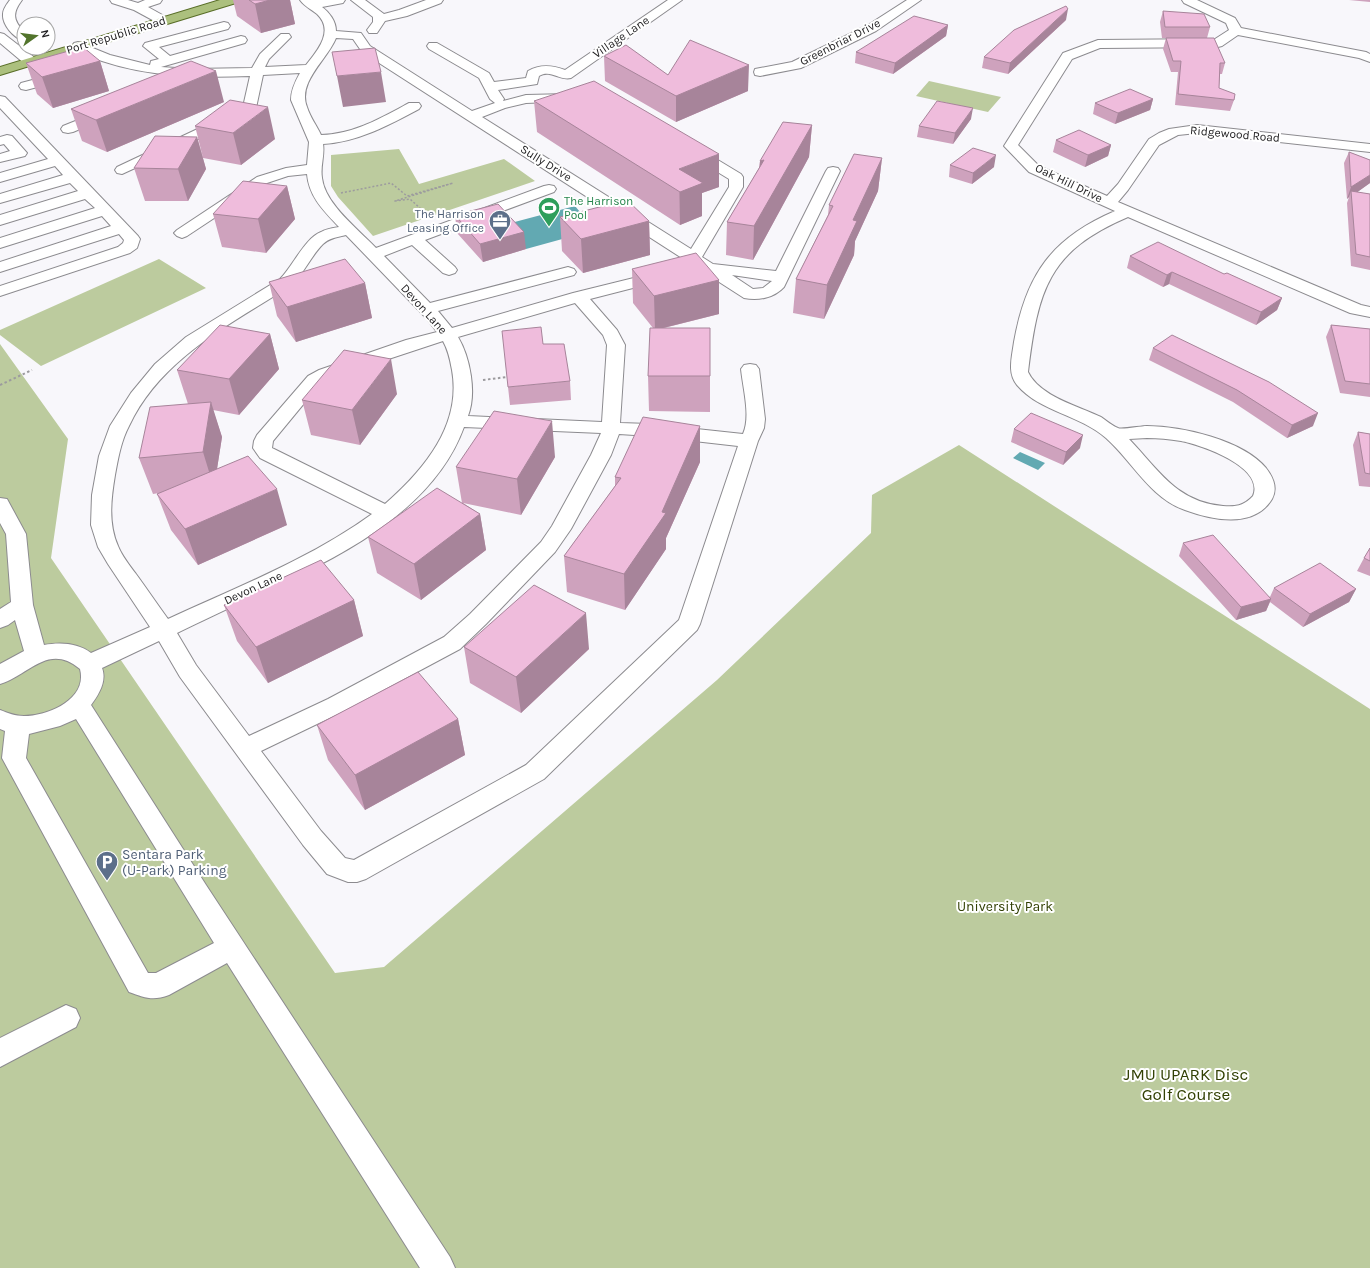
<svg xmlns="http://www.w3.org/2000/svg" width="1370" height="1268" font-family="Karla,sans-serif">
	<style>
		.green { fill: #bccb9e }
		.water { fill: #62a9b2 }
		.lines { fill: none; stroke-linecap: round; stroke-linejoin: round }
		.minor-casing { stroke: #8c8b8f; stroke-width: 2 }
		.major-casing { stroke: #586d27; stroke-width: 2 }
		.path-far1 { stroke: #9c9b9e; stroke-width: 1.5; stroke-dasharray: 2 2; stroke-linecap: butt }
		.path { stroke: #9c9b9e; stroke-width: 2; stroke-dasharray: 2.5 2.5; stroke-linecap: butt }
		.minor { fill: #fff; fill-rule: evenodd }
		.major { fill: #acc07e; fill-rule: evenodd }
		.wall { fill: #cea2bd }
		.shaded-wall { fill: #a7849a }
		.building { fill: #efbcdc; stroke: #a7849a }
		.labels { text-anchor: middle; stroke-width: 4; stroke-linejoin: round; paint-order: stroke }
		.far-street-label { font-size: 12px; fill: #232224; stroke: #fff }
		.far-leisure-label { font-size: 12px; fill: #27864d; stroke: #fff; text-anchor: start }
		.far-service-label { font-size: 12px; fill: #4e5e75; stroke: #fff; text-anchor: end }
		.service-label { font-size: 14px; fill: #4e5e75; stroke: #fff; text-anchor: start }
		.park-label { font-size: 14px; fill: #324004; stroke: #fff }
		.near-park-label { font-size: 17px; fill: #324004; stroke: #fff }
	</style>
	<rect width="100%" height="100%" fill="#f8f7fb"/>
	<path class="green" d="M929 81 1001 97 988 112 916 96Z
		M399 149 419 184 504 159 535 181 373 236 338 197 331 186V155Z
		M159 259 206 288 41 366 0 335V330Z
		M0 344 68 439 51 558 335 973 384 967 717 680 871 533 872 495 959 445 1370 709V1268H0Z"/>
	<path class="water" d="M575 206 595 230 526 249 503 225Z
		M1020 452 1045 463 1038 470 1013 458Z"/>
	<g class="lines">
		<g class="minor-casing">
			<path id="minor" d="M10 0H22C13 12 12 20 24 31V41C14 38 2 25 3 14 3 9 7 4 10 0Z
				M110 0H128L138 3 145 0H162L160 3 148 7 166 17 168 20 166 23H158L134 10 112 3Z
				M300 0H345L343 3 322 7C329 12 336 21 336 31L361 33 370 46 472 111 495 103 490 99 479 78 429 49 427 46 429 43H437L489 73 494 82 526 78 528 71C540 64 552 65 565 70L668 0H682L571 78C559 81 551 69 539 76L537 84 498 90 504 99 503 101 526 95 569 94 574 95 576 98 574 101 526 103 505 108 482 117 691 249 729 187V179L688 154 686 151 688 148 693 147 698 148 741 174 743 177V187L702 257 713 264 776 271 826 171 828 168 833 167 838 168 840 171 784 287C774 298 758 301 744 298L362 52 353 39 336 38C327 60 297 82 307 107 310 117 317 126 321 135 354 134 381 118 409 103H419L421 106 419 109C389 125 358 142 323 144 325 155 320 166 322 178 325 204 358 229 376 248L544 186 549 185 554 186 556 189 554 192 425 240 455 267 457 270 455 273 449 275 443 273 412 245 384 256 430 303 568 267 574 269 576 272 574 275 438 311 452 328 573 293 662 271 668 273 670 276 668 279 590 299 617 330 625 345 620 423 650 424 743 434C751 416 743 389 741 369L744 365 750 364 756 365 759 369 765 419 764 428 758 441 700 624 697 630 544 779 366 879 357 882H348L327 874 303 845 180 677 159 641 102 668C107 681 99 694 91 705L206 885 450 1257 455 1268H420L227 963 169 995C153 1001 145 998 129 992L2 758 5 731 0 729V710C8 713 15 716 24 716 48 716 88 699 80 669 48 642 28 676 0 684V664L24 651 15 620 8 625 0 628V609L11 602 6 534 0 523V498L7 499 26 534 33 605 44 645C60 642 78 643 91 653L150 627 108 564 98 547 91 525 92 495 99 456 110 426 131 393 155 364 186 337 280 279C293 266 305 238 321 232 326 229 333 228 339 227 324 211 309 197 307 174L288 176 267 183 187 236 182 238 177 236 174 233 177 230 257 177 286 168 307 165 309 142 291 100C291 90 295 82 300 73L263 75 256 108 250 115 122 174 117 173 115 170 117 167 240 109 243 107 250 76C200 78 150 77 102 61 92 58 83 53 74 49L72 46 74 43 78 42 110 55 150 65 151 61 159 59 143 46 145 43 224 22 228 23 230 26 228 29 159 47 170 56 241 36 245 37 247 40 245 43 161 67 192 69 252 68 260 54 281 34H289L291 37 269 59 265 67 306 65C317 51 335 31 317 14 311 9 304 6 300 0ZM346 235 426 318 437 332 406 340 319 370 308 376 257 435 254 441 253 448 260 458 372 514C310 559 237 587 168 619 157 604 147 589 136 574 130 566 122 556 118 546 108 523 111 499 115 475 118 459 121 441 129 426 161 358 231 324 292 285 304 273 311 256 323 244 329 238 338 237 346 235ZM732 275 772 281 763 288 753 289ZM575 303 603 335 607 345 602 422 468 416C477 393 470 357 458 337ZM443 341C448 350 450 359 452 370 462 425 424 470 385 504L272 448 273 441 320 384 331 378ZM464 427 601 433 591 455 552 526 541 542 470 614 444 637 328 699 249 736 196 665 177 633C202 621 226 609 251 598 331 561 432 515 464 427ZM619 434 650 436 738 446 679 620 526 765 354 860 345 858 321 831 261 751 344 711 460 649 486 624 555 552 571 529 611 455ZM76 719 214 943 156 973H148L26 758 29 734 60 726Z
				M351 0H365L384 14 399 10 426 0H443L441 3 407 16 385 21 377 33H369L367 30 373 22V17Z
				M907 0H921L876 31 801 68 760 76 755 75 754 72 755 69 792 62 868 25Z
				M1182 0H1197L1235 18 1241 28 1366 52 1370 54V62L1359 58 1238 35 1222 46 1218 47 1100 48 1072 59 1018 145 1039 166 1107 196 1118 184 1149 139 1159 133 1169 129 1197 125 1370 144V152L1197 133 1178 135 1159 145 1128 190 1118 202 1361 305 1370 307V317L1350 313 1128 217C1048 251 1038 290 1028 372 1039 396 1078 406 1101 417 1105 420 1114 427 1118 428 1121 430 1141 426 1147 426 1181 426 1243 440 1266 468 1273 477 1278 488 1272 499 1254 529 1212 520 1185 510 1150 498 1133 462 1106 438 1080 415 1040 412 1017 385 1007 373 1012 357 1014 342 1026 274 1052 238 1115 211L1029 172 1004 146 1063 53 1098 40 1215 39 1229 30 1226 23 1184 3ZM1147 438C1158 438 1169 439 1181 441 1202 445 1265 467 1253 496 1244 506 1235 507 1223 506 1176 502 1158 469 1129 439Z
				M0 33 4 34 35 58 36 61 35 64H25L0 43Z
				M63 72 68 73 70 76 68 79 26 90 21 89 19 86 21 83Z
				M0 96 5 97 138 236 140 239 137 248 130 253 0 296V286L118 247 123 243 124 240 119 234 0 272V262L111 226 102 216 0 248V238L95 208 85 199 0 225V215L78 191 70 183 0 203V194L63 175 55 166 0 182V173L48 159 0 108Z
				M103 110 108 111 110 114 108 117 73 132 68 133 63 132 61 129 63 126Z
				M7 135 12 136 27 153 25 156 0 162V154L10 151 4 144 0 145V137Z
				M66 1005 76 1009 80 1018 76 1027 0 1067V1038Z"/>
		</g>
		<g class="major-casing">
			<path id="major" d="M220 0H238L236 3 0 75V67Z"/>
		</g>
		<path class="path-far1" d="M341 193 391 183 407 196 453 183 395 201 410 199 422 210"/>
		<path class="path" d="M421 209 427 214
			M483 380 507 377
			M0 385 32 370"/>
		<use href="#minor" class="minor"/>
		<use href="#major" class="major"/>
	</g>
	<path class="wall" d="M233 0H290L295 24 261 33 237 16Z
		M1349 0H1370V2Z
		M1163 11 1210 27 1207 38H1162L1160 22Z
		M1066 20 1008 74 982 68 984 57Z
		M948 25 946 36 893 74 855 63 856 52Z
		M1166 38 1225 63 1222 74H1220L1219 88 1234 100 1230 111 1175 105 1178 72H1171L1163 49Z
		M604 56 668 75 748 91 676 122 605 81Z
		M100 61 109 91 53 108 37 94 26 63Z
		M1153 99 1150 110 1115 124 1093 114 1095 103Z
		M534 101 719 187 702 193V216L680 225 537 132Z
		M224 102 107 152 82 141 71 109Z
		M971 119 953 144 917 137 919 126Z
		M812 125 809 157 753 260 726 255 727 222 759 168 760 161Z
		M195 126 275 139 241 165 203 158Z
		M197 137 206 169 188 201H145L134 168Z
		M1056 140 1111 145 1108 156 1085 167 1053 152Z
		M1349 152 1370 160V183L1357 192 1370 194V270L1351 266 1347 203 1349 197 1347 199 1344 163Z
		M882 158 878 191 855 241 854 255 824 319 793 313 796 279 828 215 829 205Z
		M950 165 994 167 972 184 949 177Z
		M287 186 295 219 266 253 222 247 213 214Z
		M455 215 526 249 483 262 457 233Z
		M560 217 649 221 650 255 583 273 562 251Z
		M1130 256 1224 274 1282 298 1277 310 1256 325 1169 284 1163 287 1127 268Z
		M632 269 719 280V314L664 328 710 376V412L649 411 648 376 653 328 633 303Z
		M269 282 365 283 372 318 296 342 277 316Z
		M1331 325 1370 329V397L1340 393 1326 337Z
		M270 334 279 369 239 415 213 410 222 437 217 469 287 525 198 565 171 530 157 494 159 493 153 494 139 458 188 404 177 370Z
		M1153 348 1313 426 1287 438 1233 402 1149 360Z
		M570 381 571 400 510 405 508 387Z
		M397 394 360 445 311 435 302 400Z
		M700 426V462L666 538V549L625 610 567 592 564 556 615 486V477Z
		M1014 429 1080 448 1063 465 1011 442Z
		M1358 432 1370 434V487L1359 486 1353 445Z
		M555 457 521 515 463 503 480 514 486 550 421 600 377 573 368 537 462 503 456 467Z
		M1183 543 1270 597 1274 588 1356 589 1349 602 1303 627 1270 602 1266 611 1236 620 1179 556Z
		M1370 548V576L1357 571 1364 558Z
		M354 600 363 636 268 683 237 641 224 605Z
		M464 647 589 649 521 713 470 683Z
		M458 719 465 755 365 810 328 760 317 725Z"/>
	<path class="shaded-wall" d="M270 0H290L295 24 261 33 255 4Z
		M1068 9 1066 20 1008 74 1010 63Z
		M948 25 946 36 893 74 895 63Z
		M100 61 109 91 53 108 42 77Z
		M749 65 748 91 676 122V96Z
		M216 71 224 102 107 152 96 120Z
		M381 72 386 102 343 107 337 76Z
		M1153 99 1150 110 1115 124 1118 113Z
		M268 107 275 139 241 165 233 133Z
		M973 108 971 119 953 144 955 133Z
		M812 125 809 157 753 260 754 226Z
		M197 137 206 169 188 201 178 169Z
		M1111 145 1108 156 1085 167 1088 155Z
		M719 154V187L702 193V216L680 225 679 169Z
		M996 155 994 167 972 184 973 173Z
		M882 158 878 191 855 241 854 255 824 319 827 285 853 220Z
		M764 160 758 194 760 161Z
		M1370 175V183L1352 196 1351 191 1349 197 1347 199 1351 187Z
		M287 186 295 219 266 253 258 219Z
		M649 221 650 255 583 273 581 239Z
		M524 232 526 249 483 262 480 244Z
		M1172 272 1169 284 1163 287 1167 275Z
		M719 280V314L655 330 654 296Z
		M365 283 372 318 296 342 287 307Z
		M1282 298 1277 310 1256 325 1261 312Z
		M270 334 279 369 239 415 229 379Z
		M391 359 397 394 360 445 352 410Z
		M211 402 222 437 214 488 203 452Z
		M1318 413 1313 426 1287 438 1292 425Z
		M552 421 555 457 521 515 517 479Z
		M700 426V462L666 538V549L625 610 624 574 662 512Z
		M1083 435 1080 448 1063 465 1066 452Z
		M277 489 287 525 198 565 185 529Z
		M480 514 486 550 421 600 414 564Z
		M1356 589 1349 602 1303 627 1310 614Z
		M1271 599 1266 611 1236 620 1241 607Z
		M354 600 363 636 268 683 256 647Z
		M586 613 589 649 521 713 516 677Z
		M458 719 465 755 365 810 355 775Z"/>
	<path class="building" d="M249 0H270L255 4Z
		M1066 6 1068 9 1010 63 984 57 1014 30Z
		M1163 11 1204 14 1210 27H1165Z
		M914 16 948 25 895 63 856 52Z
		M1166 38H1214L1225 63H1220L1219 88 1235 94 1234 100 1178 94 1181 61H1173Z
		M690 40 749 65 676 96 604 56 626 45 668 75Z
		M83 47 100 61 42 77 26 63Z
		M375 48 381 72 337 76 332 52Z
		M191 61 216 71 96 120 71 109Z
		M594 81 719 154 679 169 703 183 680 192 534 101Z
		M1130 89 1153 99 1118 113 1095 103Z
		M230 100 268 107 233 133 195 126Z
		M937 101 973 108 955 133 919 126Z
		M783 122 812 125 754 226 727 222 764 160 760 161Z
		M1079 130 1111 145 1088 155 1056 140Z
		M155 136 197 137 178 169 134 168Z
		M973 148 996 155 973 173 950 165Z
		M1349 152 1370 160V175L1351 187Z
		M854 154 882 158 853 220 857 221 827 285 796 279 833 206 829 205Z
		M243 181 287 186 258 219 213 214Z
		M1351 191 1370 194V257L1356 254Z
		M627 200 649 221 581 239 560 217Z
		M498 204 524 232 480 244 455 215Z
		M1158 242 1224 274 1227 273 1282 298 1261 312 1172 272 1167 275 1130 256Z
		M696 253 719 280 654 296 632 269Z
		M345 259 365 283 287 307 269 282Z
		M220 325 270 334 229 379 177 370Z
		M1331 325 1370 329V384L1345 381Z
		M541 327 543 344H564L570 381 508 387 502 331Z
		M650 328H710V376H648Z
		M1172 335 1269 382 1318 413 1292 425 1237 390 1153 348Z
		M344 350 391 359 352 410 302 400Z
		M211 402 203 452 139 458 150 407Z
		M494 411 552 421 517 479 456 467Z
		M1031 413 1083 435 1066 452 1014 429Z
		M643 417 700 426 662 512 666 513 624 574 564 556 621 478 615 477Z
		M1358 432 1370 434V474L1365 473Z
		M248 456 277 489 185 529 157 494Z
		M437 488 480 514 414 564 368 537Z
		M1213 535 1271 599 1241 607 1183 543Z
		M1370 548V561L1364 558Z
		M321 560 354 600 256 647 224 605Z
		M1320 563 1356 589 1310 614 1274 588Z
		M534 585 586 613 516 677 464 647Z
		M418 672 458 719 355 775 317 725Z"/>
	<defs>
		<g id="stadium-pin" transform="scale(1.15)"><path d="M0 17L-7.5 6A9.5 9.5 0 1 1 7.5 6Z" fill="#2e9e5b" stroke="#fff"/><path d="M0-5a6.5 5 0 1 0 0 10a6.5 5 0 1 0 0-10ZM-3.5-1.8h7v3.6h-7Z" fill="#fff"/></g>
		<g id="office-pin" transform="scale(1.15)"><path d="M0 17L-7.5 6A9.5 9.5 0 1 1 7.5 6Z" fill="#5c6f8a" stroke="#fff"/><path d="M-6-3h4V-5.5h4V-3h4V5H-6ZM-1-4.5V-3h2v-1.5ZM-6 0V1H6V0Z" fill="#fff"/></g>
		<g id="parking-pin" transform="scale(1.15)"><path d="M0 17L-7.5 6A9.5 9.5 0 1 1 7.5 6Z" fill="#5c6f8a" stroke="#fff"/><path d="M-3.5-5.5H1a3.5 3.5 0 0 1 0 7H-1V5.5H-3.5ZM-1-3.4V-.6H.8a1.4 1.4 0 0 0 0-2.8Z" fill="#fff"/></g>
	</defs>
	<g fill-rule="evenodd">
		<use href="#stadium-pin" x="549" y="208"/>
		<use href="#office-pin" x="500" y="221"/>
		<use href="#parking-pin" x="107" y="862"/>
	</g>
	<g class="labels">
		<g class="far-street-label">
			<text transform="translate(116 35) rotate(-17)" y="4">Port Republic Road</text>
			<text transform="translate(621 37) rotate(-34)" y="4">Village Lane</text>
			<text transform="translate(840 42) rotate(-27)" y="4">Greenbriar Drive</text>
			<text transform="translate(1235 134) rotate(5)" y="4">Ridgewood Road</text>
			<text transform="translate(546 163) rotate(32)" y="4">Sully Drive</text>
			<text transform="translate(1069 183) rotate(26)" y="4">Oak Hill Drive</text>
			<text transform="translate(424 309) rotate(48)" y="4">Devon Lane</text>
			<text transform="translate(253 588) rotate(-25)" y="4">Devon Lane</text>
		</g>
		<g class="far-leisure-label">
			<text x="564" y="205">The Harrison<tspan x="564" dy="14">Pool</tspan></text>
		</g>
		<g class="far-service-label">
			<text x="484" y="218">The Harrison<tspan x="484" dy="14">Leasing Office</tspan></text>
		</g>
		<g class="service-label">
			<text x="122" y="859">Sentara Park<tspan x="122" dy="16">(U-Park) Parking</tspan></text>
		</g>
		<g class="park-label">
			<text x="1005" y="911">University Park</text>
		</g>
		<g class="near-park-label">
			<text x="1186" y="1080">JMU UPARK Disc<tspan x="1186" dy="20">Golf Course</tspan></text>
		</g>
	</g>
	<g transform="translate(36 36) rotate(76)"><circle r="19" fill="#ffffff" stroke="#a7a7a7"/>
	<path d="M0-3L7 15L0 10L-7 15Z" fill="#52742c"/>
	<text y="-6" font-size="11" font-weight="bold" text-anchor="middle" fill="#232224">N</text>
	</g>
</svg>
